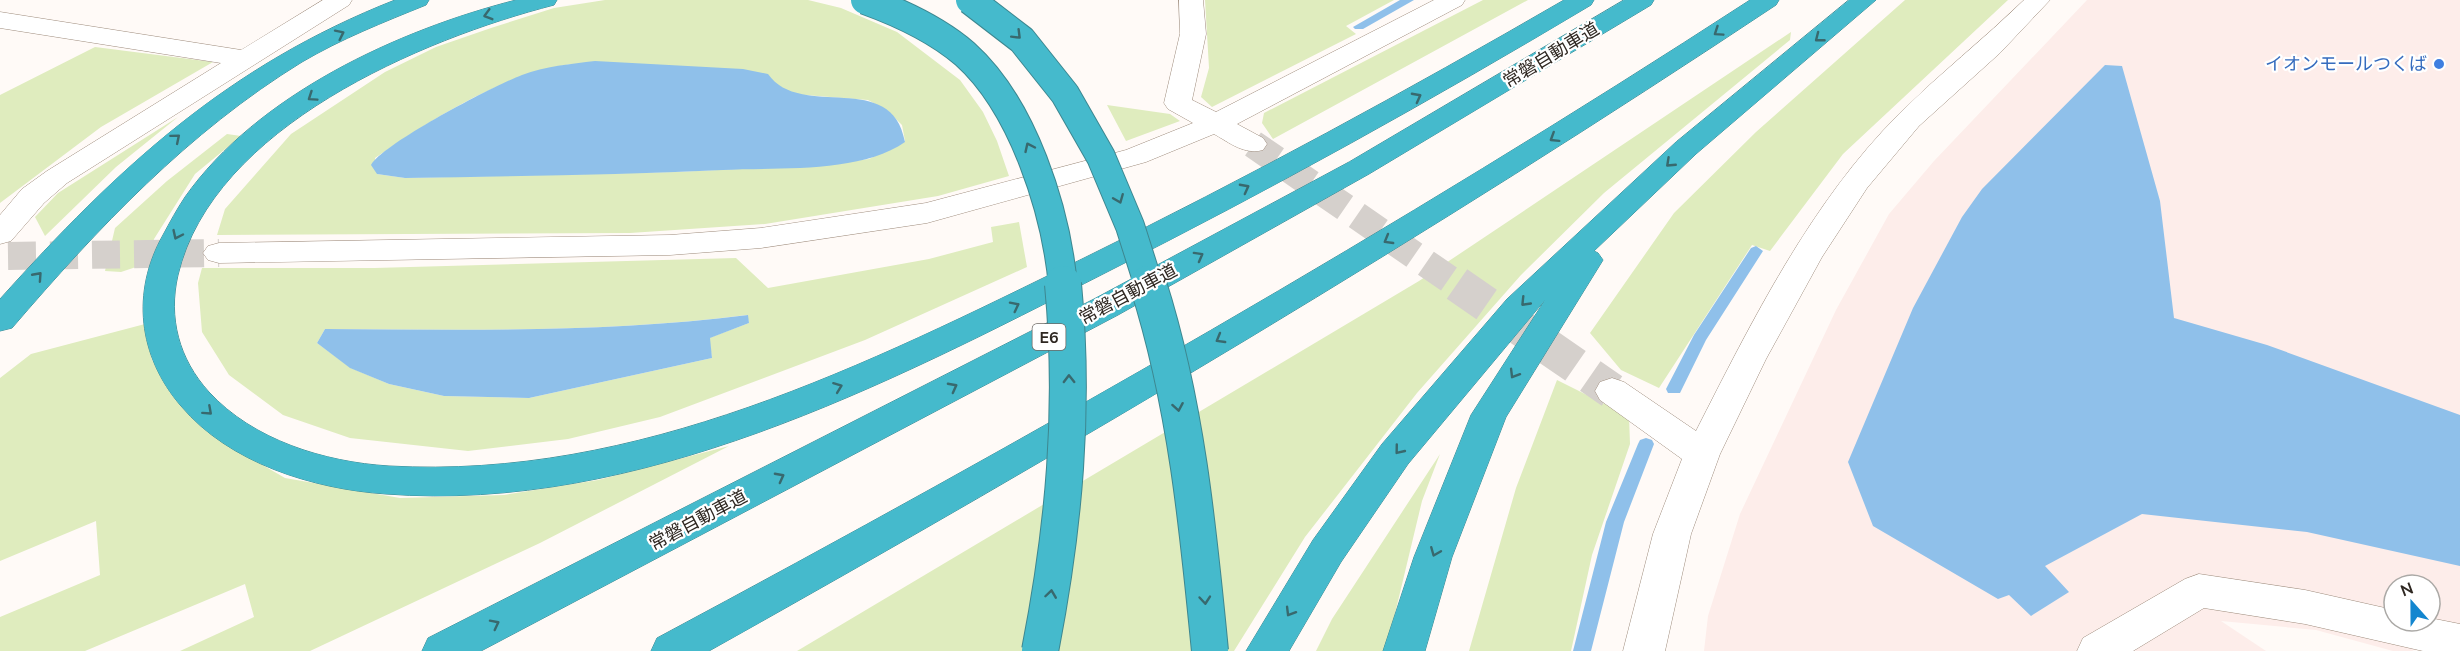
<svg xmlns="http://www.w3.org/2000/svg" width="2460" height="651" font-family="'Nunito Sans','Noto Sans JP',sans-serif">
	<style>
		.commercial { fill: #fdedea; fill-rule: evenodd }
		.green { fill: #dfecbe; fill-rule: evenodd }
		.water { fill: #8fc0ea }
		.lines { fill: none; stroke-linecap: round; stroke-linejoin: round }
		.stream { fill: #8fc0ea; fill-rule: evenodd }
		.minor-tunnel-far1 { stroke: #d5d0cc; stroke-width: 28; stroke-dasharray: 28 14; stroke-linecap: butt }
		.minor-tunnel { stroke: #d5d0cc; stroke-width: 36; stroke-dasharray: 36 18; stroke-linecap: butt }
		.minor-casing { stroke: #9e8c7d; stroke-width: 1 }
		.highway-casing { stroke: #3d8790; stroke-width: 1 }
		.minor { fill: #fff; fill-rule: evenodd }
		.highway { fill: #45bacc; fill-rule: evenodd }
		.highway-bridge-far1-casing { stroke: #3d8790; stroke-width: 30; stroke-linecap: butt }
		.highway-bridge-casing { stroke: #3d8790; stroke-width: 38; stroke-linecap: butt }
		.highway-bridge-far1 { stroke: #45bacc; stroke-width: 28 }
		.highway-bridge { stroke: #45bacc; stroke-width: 36 }
		.oneway { stroke: #38696e }
		.shop-dot { fill: #3f7fe0; stroke: #fff; stroke-width: 2 }
		.labels { text-anchor: middle; stroke-width: 4.5; stroke-linejoin: round; paint-order: stroke }
		.shield { fill: #fff; stroke: #6d6864; stroke-width: 1.5 }
		.shield-label { font-size: 16px; font-weight: bold; fill: #2e2721 }
		.street-label { font-size: 18px; fill: #2e2721; stroke: #fff }
		.shop-label { font-size: 18px; fill: #366cbe; stroke: #fff; text-anchor: end }
	</style>
	<rect width="100%" height="100%" fill="#fffaf7"/>
	<path class="commercial" d="M2087 0H2460V651L2421 646 2412 651H2393L2316 630 2221 621 2266 651H1704L1708 616 1740 514 1836 310 1889 214 1934 161ZM2394 585H2430V621H2394Z"/>
	<path class="green" d="M605 0H808L841 8 897 32 960 80 983 112 997 141 1009 176 938 196 765 224 630 233 217 235 225 209 291 134 385 72 436 47 491 28 554 8ZM571 64 775 83 792 94 868 100 888 111 902 125 905 141 869 159 822 165 676 172 405 178 377 174 375 158C435 117 499 76 571 64Z
		M1205 0H1394L1346 26 1356 34 1212 107 1201 97 1209 68Z
		M1483 0H1528L1273 139 1262 123 1264 113Z
		M1905 0H2008L1843 154 1770 251 1752 245 1659 388 1621 370 1590 333 1674 213 1756 132Z
		M1791 32 1790 40 1604 193 1521 275 1417 393 1305 537 1234 651H797L1419 281Z
		M95 47 213 62 101 127 0 203V95Z
		M1107 105 1170 114 1180 121 1126 141Z
		M178 117 116 167 45 236 35 217 58 193Z
		M227 134 241 136 195 174 154 239 148 263 121 272 105 271 115 228 167 181Z
		M1019 222 1027 267 865 340 660 417 568 439 468 451 350 438 283 415 229 375 202 332 198 283 202 268H374L736 258 768 288 929 259 993 242 991 227ZM747 315 749 323 709 338 712 358 529 398 444 396 389 384 351 368 317 343 325 329C466 330 607 333 747 315Z
		M145 324 152 360 177 398 221 441 285 478 400 498 504 495 598 480 729 446 540 543 310 651H180L254 617 245 584 85 651H0V617L100 575 96 521 0 561V378L31 354Z
		M1557 380 1629 416 1630 444 1592 555 1571 651H1469L1516 488Z
		M1440 454 1422 501 1386 651H1316L1332 619Z"/>
	<path class="water" d="M595 61 743 69 768 74C801 121 892 68 905 142 859 174 777 167 723 170 617 175 511 176 405 178L377 174 371 165C384 143 493 86 522 75 545 66 571 64 595 61Z
		M2105 65 2122 66 2160 201 2174 318 2267 345 2460 415V566L2307 532 2142 514 2045 566 2069 592 2031 616 2009 595 1998 599 1873 526 1848 462 1913 308 1962 217 1982 189Z
		M748 315 749 323 710 338 712 358 529 398 444 396 389 384 350 368 317 343 325 329C467 330 607 333 748 315Z"/>
	<g class="lines">
		<path class="stream" d="M1400 0H1414L1363 29H1355L1353 27Z
			M1756 246 1763 251 1706 340 1680 393H1668L1666 389 1694 335 1751 248Z
			M1646 438 1652 440 1654 444 1624 522 1591 651H1573L1606 522 1638 444 1640 440Z"/>
		<path class="minor-tunnel-far1" d="M1253 144 1459 286
			M8 256 219 253"/>
		<path class="minor-tunnel" d="M1457 284 1612 391"/>
		<g class="minor-casing">
			<path id="minor" d="M323 0H352L349 5 67 183 44 203 11 241 0 244V215L22 189 47 171 221 63 0 28V12L241 50Z
				M1179 0H1203L1206 34 1192 100 1216 112 1434 0H1465L1462 5 1237 124 1263 138 1267 144 1263 150C1244 155 1230 143 1214 134L1146 162 927 223 761 248 670 255 219 263 208 260 203 253 208 246 219 243 670 235 761 228 926 203 1126 150 1193 123 1168 109 1164 103 1180 34Z
				M2024 0H2050L2000 53 1919 126 1867 188 1822 257 1766 359 1720 454 1691 534 1665 651H1623L1653 534 1682 459 1600 400 1595 391 1600 382 1612 378 1624 382 1696 431C1752 321 1811 202 1899 114 1939 74 1984 39 2024 0Z
				M2199 574 2305 590 2394 610V621H2430V618L2460 624V651H2423L2305 624 2204 608 2133 651H2077L2083 638 2185 579Z"/>
		</g>
		<g class="highway-casing">
			<path id="highway" d="M395 0H429L426 5C384 22 341 39 302 62 188 132 98 228 12 328L0 331V299C118 168 227 66 395 0Z
				M516 0H557L554 5C422 39 213 127 178 275 168 318 179 359 209 392 253 440 324 462 389 466 638 480 866 365 1084 258 1247 178 1407 91 1564 0H1594L1591 5C1432 100 1270 190 1105 273 886 385 639 513 386 494 313 489 229 463 181 406 138 356 131 292 163 235 170 222 177 209 185 197 257 95 398 30 516 0Z
				M1624 0H1654L1651 5 1369 174 1118 315 481 651H422L428 638 1094 299 1349 162Z
				M1750 0H1779L1776 5C1430 235 1072 448 709 651H651L657 638C1029 439 1396 230 1750 0Z
				M1849 0H1876L1696 154 1594 251 1598 253 1603 260 1506 417 1452 557 1425 651H1383L1414 557 1471 415 1545 300 1408 464 1341 562 1289 651H1246L1313 540 1382 444 1507 299 1676 142Z"/>
		</g>
		<use href="#minor" class="minor"/>
		<use href="#highway" class="highway"/>
		<g class="highway-bridge-far1-casing">
			<path id="highway-bridge-far1" d="M865 0C901 13 936 29 965 54 1023 106 1056 210 1063 286
				M970 0 1022 40 1065 94 1101 157 1130 226 1149 286"/>
		</g>
		<g class="highway-bridge-casing">
			<path id="highway-bridge" d="M1148 284C1186 403 1198 527 1210 651
				M1040 651C1064 528 1075 409 1063 284"/>
		</g>
		<use href="#highway-bridge-far1" class="highway-bridge-far1"/>
		<use href="#highway-bridge" class="highway-bridge"/>
	</g>
	<defs><path id="oneway-chevron" d="M-2-3.5L2.5 0L-2 3.5" fill="none" stroke-width="1.6" stroke-linecap="round" stroke-linejoin="round" transform="scale(1.5)"/></defs>
	<g class="oneway">
		<use href="#oneway-chevron" transform="translate(488 15) rotate(164)"/>
		<use href="#oneway-chevron" transform="translate(1718 32) rotate(146)"/>
		<use href="#oneway-chevron" transform="translate(340 34) rotate(-26)"/>
		<use href="#oneway-chevron" transform="translate(1017 35) rotate(45)"/>
		<use href="#oneway-chevron" transform="translate(1819 38) rotate(142)"/>
		<use href="#oneway-chevron" transform="translate(312 97) rotate(146)"/>
		<use href="#oneway-chevron" transform="translate(1417 97) rotate(-28)"/>
		<use href="#oneway-chevron" transform="translate(176 138) rotate(-40)"/>
		<use href="#oneway-chevron" transform="translate(1554 138) rotate(148)"/>
		<use href="#oneway-chevron" transform="translate(1029 147) rotate(-115)"/>
		<use href="#oneway-chevron" transform="translate(1670 163) rotate(137)"/>
		<use href="#oneway-chevron" transform="translate(1245 188) rotate(-28)"/>
		<use href="#oneway-chevron" transform="translate(1119 199) rotate(68)"/>
		<use href="#oneway-chevron" transform="translate(177 235) rotate(115)"/>
		<use href="#oneway-chevron" transform="translate(1388 240) rotate(150)"/>
		<use href="#oneway-chevron" transform="translate(1199 256) rotate(-29)"/>
		<use href="#oneway-chevron" transform="translate(38 276) rotate(-48)"/>
		<use href="#oneway-chevron" transform="translate(1525 302) rotate(134)"/>
		<use href="#oneway-chevron" transform="translate(1015 306) rotate(-27)"/>
		<use href="#oneway-chevron" transform="translate(1220 339) rotate(150)"/>
		<use href="#oneway-chevron" transform="translate(1514 374) rotate(121)"/>
		<use href="#oneway-chevron" transform="translate(1069 379) rotate(-91)"/>
		<use href="#oneway-chevron" transform="translate(838 387) rotate(-21)"/>
		<use href="#oneway-chevron" transform="translate(953 387) rotate(-28)"/>
		<use href="#oneway-chevron" transform="translate(1178 407) rotate(80)"/>
		<use href="#oneway-chevron" transform="translate(208 411) rotate(42)"/>
		<use href="#oneway-chevron" transform="translate(1399 450) rotate(129)"/>
		<use href="#oneway-chevron" transform="translate(780 477) rotate(-28)"/>
		<use href="#oneway-chevron" transform="translate(1435 552) rotate(112)"/>
		<use href="#oneway-chevron" transform="translate(1051 594) rotate(-82)"/>
		<use href="#oneway-chevron" transform="translate(1205 600) rotate(85)"/>
		<use href="#oneway-chevron" transform="translate(1290 612) rotate(121)"/>
		<use href="#oneway-chevron" transform="translate(495 624) rotate(-27)"/>
	</g>
	<circle class="shop-dot" cx="2439" cy="64" r="6"/>
	<g class="labels">
		<rect class="shield" x="1032.5" y="324" width="33" height="26" rx="4.5"/>
		<g class="shield-label">
			<text x="1049" y="343">E6</text>
		</g>
		<g class="street-label">
			<text transform="translate(1551 55) rotate(-31)" y="6">常磐自動車道</text>
			<text transform="translate(1128 294) rotate(-28)" y="6">常磐自動車道</text>
			<text transform="translate(698 520) rotate(-28)" y="6">常磐自動車道</text>
		</g>
		<g class="shop-label">
			<text x="2427" y="70">イオンモールつくば</text>
		</g>
	</g>
	<g transform="translate(2412 603) rotate(339)"><circle r="28" fill="#ffffff" stroke="#aba9a6" stroke-width="1.5"/>
	<path d="M0-4.5L10 22L0 15L-10 22Z" fill="#1386cf"/>
	<text y="-9" font-size="16" font-weight="bold" text-anchor="middle" fill="#2e2721">N</text>
	</g>
</svg>
